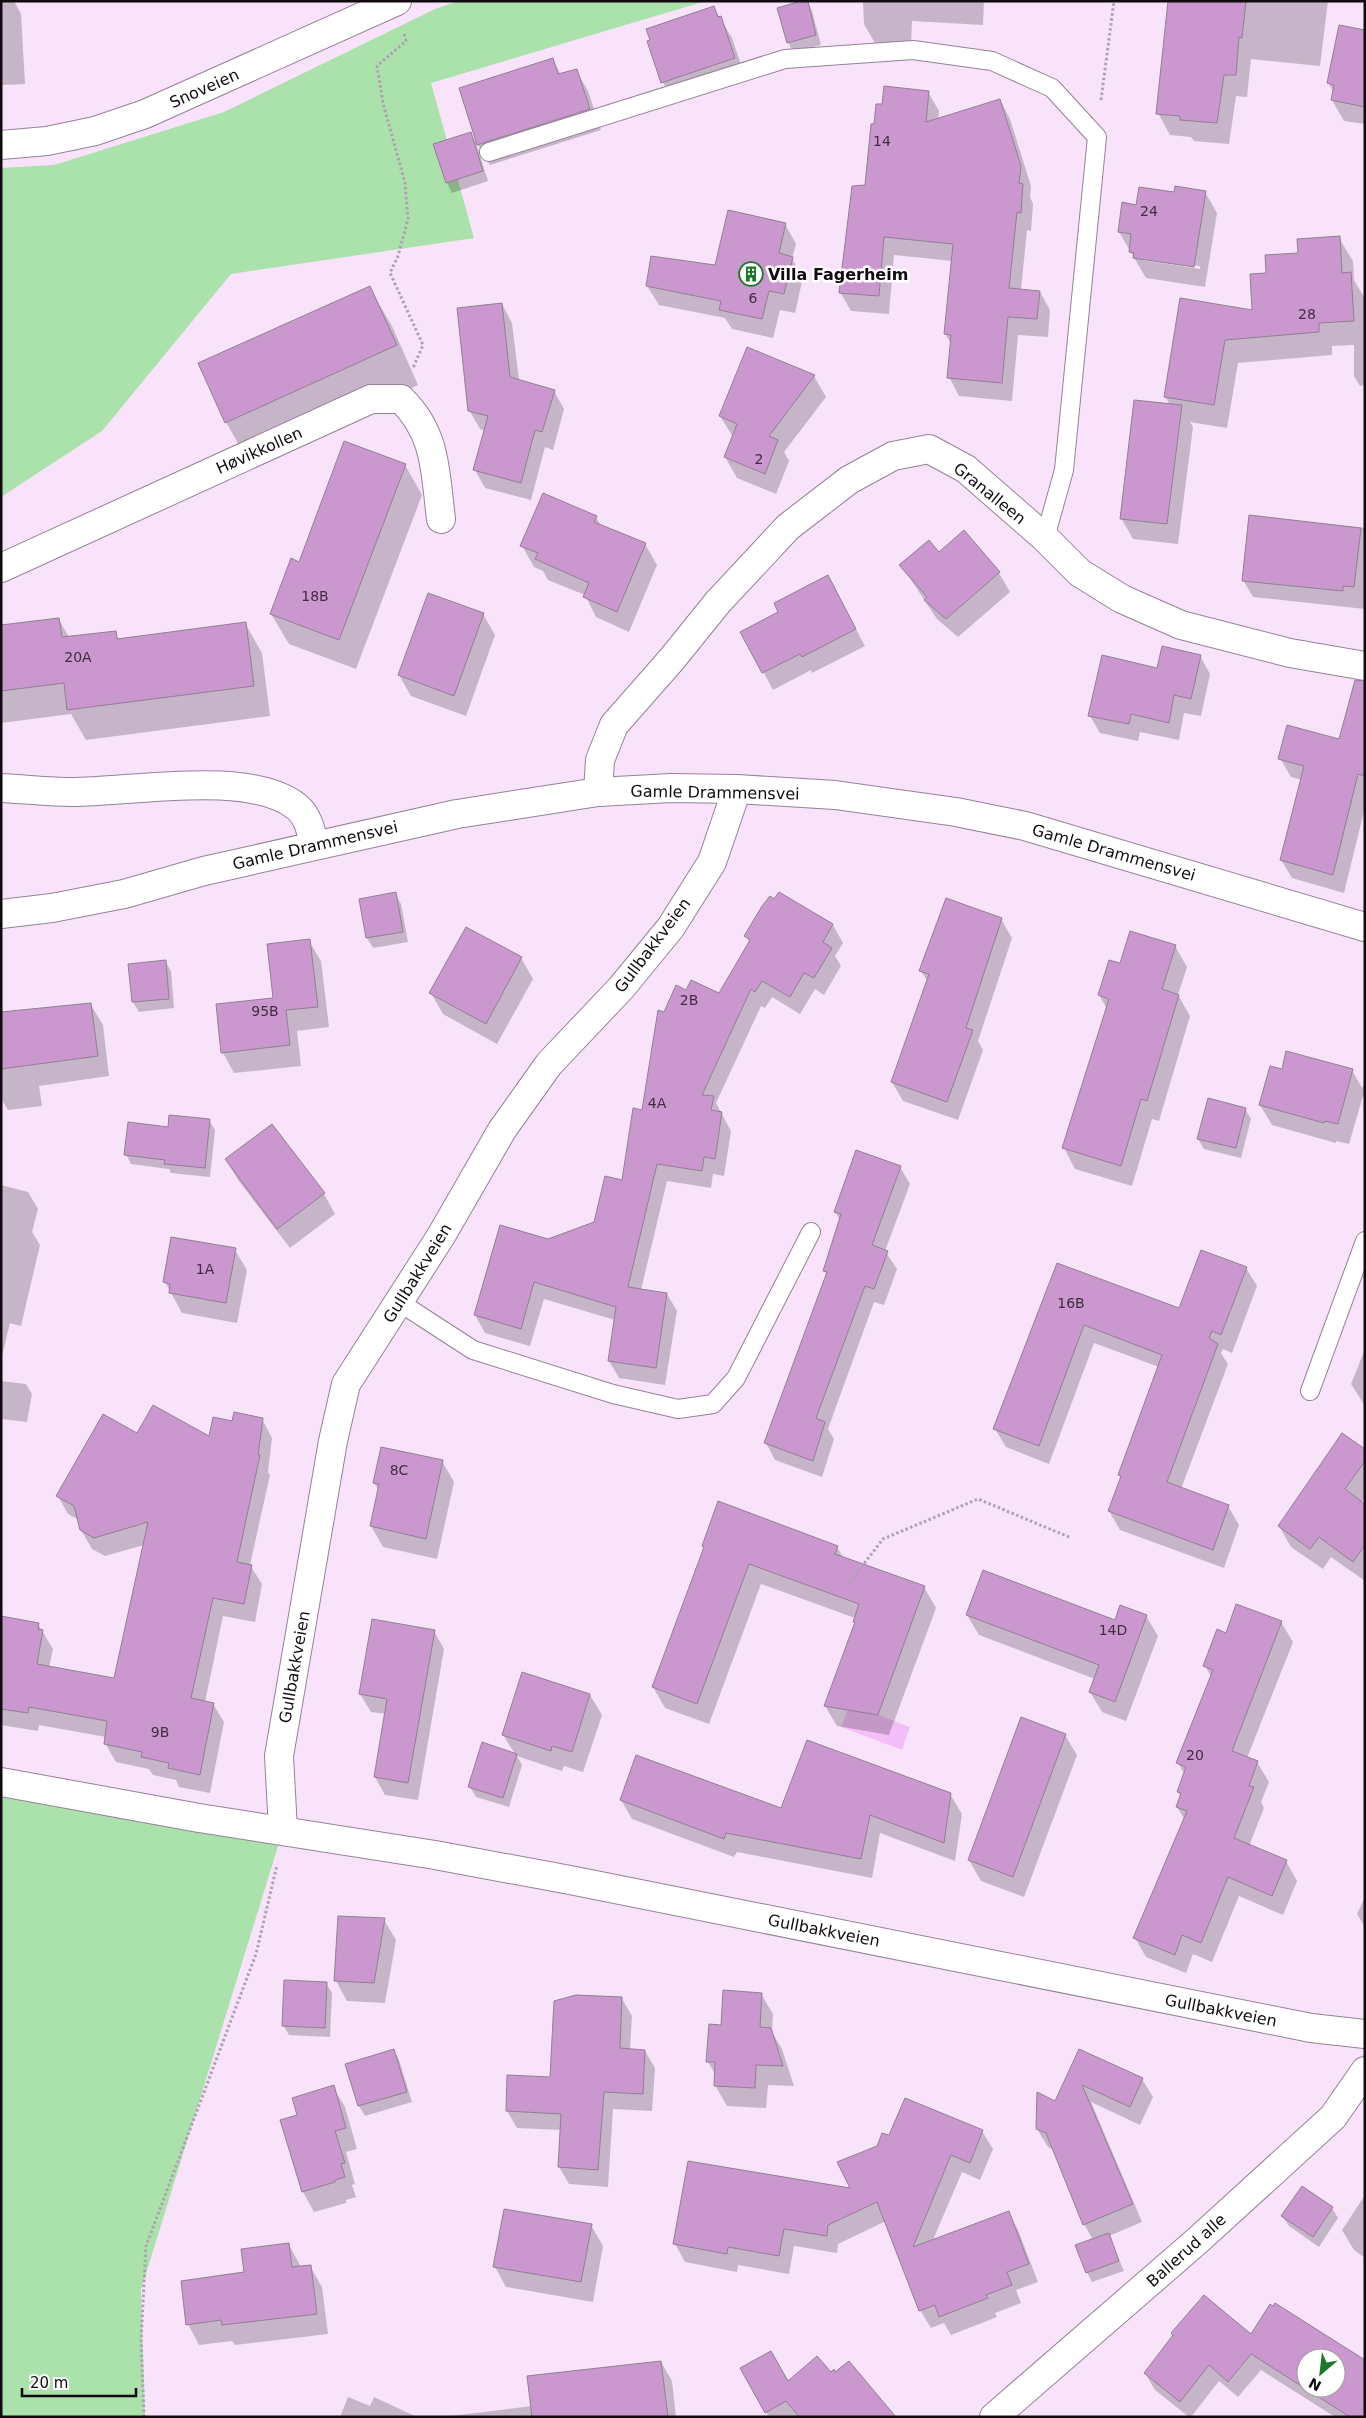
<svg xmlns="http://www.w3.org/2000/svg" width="1366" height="2418" font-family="'DejaVu Sans',sans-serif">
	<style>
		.green { fill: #abe2ab }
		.water { fill: #f4bff8 }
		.shadow { fill: #0003; fill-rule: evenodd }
		.building { fill: #cb97cf; stroke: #927f93; fill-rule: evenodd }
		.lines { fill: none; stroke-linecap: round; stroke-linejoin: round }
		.lane-casing { stroke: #958297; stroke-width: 20 }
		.street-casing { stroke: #958297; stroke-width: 30 }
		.secondary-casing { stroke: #958297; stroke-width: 30 }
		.path { stroke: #b0a0b2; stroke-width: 3; stroke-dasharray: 2.5 2.5; stroke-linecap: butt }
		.lane { stroke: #fff; stroke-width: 18 }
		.street { stroke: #fff; stroke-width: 28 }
		.secondary { stroke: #fff; stroke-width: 28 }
		.labels { text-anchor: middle; stroke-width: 5; stroke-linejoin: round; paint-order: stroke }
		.number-label { font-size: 14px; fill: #402d40 }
		.street-label { font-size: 16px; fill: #110a11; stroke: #fff }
		.poi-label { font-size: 16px; font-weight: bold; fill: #110a11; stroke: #fff; text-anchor: start }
	</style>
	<rect width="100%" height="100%" fill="#f8e3fa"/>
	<path class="green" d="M458 1H706L431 83 474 238 231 274 102 431 1 497V168L54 165 224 112 435 9Z
		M1 1782 283 1830 141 2290 145 2417H1Z"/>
	<path class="water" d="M850 1704 910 1727 902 1750 841 1727Z"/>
	<path class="shadow" d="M1 1H14L21 14 25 84 1 85Z
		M807 1 812 11 821 45 793 52 788 42Z
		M863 1H984L983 25 912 21 911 47 876 45 864 24Z
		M1169 1H1328L1320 66 1251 59 1247 97 1236 96 1229 144 1194 141 1191 137 1170 135 1158 113Z
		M714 8 732 38 746 79 674 103 663 82Z
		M1365 31V124L1344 121 1332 100 1334 92 1328 83Z
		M553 60 561 75 576 70 588 91 601 130 490 165 478 145 460 89Z
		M928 92 939 111 938 120 1000 100 1010 119 1031 186 1030 197 1033 204 1031 231 1027 230 1021 290 1040 292 1050 310 1048 337 1018 335 1012 401 959 396 949 377 952 345 945 334 952 261 894 255 889 314 851 311 840 292 866 186 875 125 883 106Z
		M470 133 476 143 488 181 452 193 447 183Z
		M1205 192 1217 213 1205 287 1146 278 1119 232 1137 206 1175 194ZM1142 258 1200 266V269L1142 260Z
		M785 224 796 244 792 259 803 277 795 313 780 310 773 338 732 329 725 318 659 305 647 286 716 266Z
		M1339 238 1353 261 1354 280 1364 297 1365 385 1360 386 1354 376V345L1332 346V355L1238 363 1227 428 1190 422 1193 427 1178 544 1133 539 1121 518 1170 405 1165 396 1254 312 1268 274 1299 254Z
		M369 287 392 326 418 385 248 461 226 422Z
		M502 304 512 323 519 380 554 391 564 409 553 450 545 447 531 500 485 488 475 470 485 431 480 429 469 410Z
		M748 349 814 376 826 397 784 452 789 461 776 494 737 478 725 457 733 437 720 416Z
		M405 465 422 495 356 669 289 644 271 614 299 563Z
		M1250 516 1365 528V609L1253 597 1243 580Z
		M596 517 601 526 645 544 657 565 629 632 596 617 585 595 548 580 543 571 534 567 522 546Z
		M939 554 999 573 1010 592 958 637 937 619 901 565Z
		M837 594 865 646 812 673 811 670 773 690 742 632 779 613Z
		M483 614 495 635 466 716 411 696 399 675Z
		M59 620 69 637 115 632 119 639 245 623 262 653 270 716 86 740 71 714 1 723V627Z
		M1200 656 1210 674 1201 716 1184 713 1179 740 1140 732 1138 741 1100 733 1090 716 1158 669Z
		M1365 717V807L1344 893 1292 878 1281 860 1302 780 1291 777 1280 758 1340 741Z
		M395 894 401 904 408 942 373 948 367 938 361 900Z
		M779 894 833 925 843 943 835 956 841 966 824 995 815 989 800 1014 772 997 765 1008 761 1006 716 1103 731 1131 724 1176 713 1174 711 1188 667 1181 641 1290 667 1294 677 1311 665 1385 619 1378 609 1361 615 1320 544 1299 530 1346 485 1333 475 1315 548 1240 595 1223 623 1181 643 1111 664 1014 687 991 720 994 750 943 746 936Z
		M1001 919 1012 938 978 1041 983 1050 958 1120 903 1101 892 1082 928 982 921 971Z
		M309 941 321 961 329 1027 297 1031 301 1066 234 1073 223 1053 217 1006 275 999Z
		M1175 946 1187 967 1178 995 1190 1016 1159 1121 1152 1119 1132 1186 1075 1169 1064 1148 1107 1009 1099 995 1121 965Z
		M521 958 533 979 497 1044 443 1014 431 993Z
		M165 961 171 971 174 1008 139 1012 133 1002Z
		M91 1005 103 1025 109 1076 39 1086 42 1106 8 1110 1 1098V1014Z
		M1352 1070 1362 1088 1365 1082V1099L1363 1096 1349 1144 1336 1141V1143L1272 1125 1260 1105 1282 1071Z
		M1245 1109 1251 1119 1241 1158 1204 1149 1198 1139Z
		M209 1120 215 1130 210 1177 171 1173 169 1169 131 1164 126 1154 169 1128Z
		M226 1160 324 1194 335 1214 290 1248 238 1180Z
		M900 1167 910 1184 885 1251 897 1269 884 1305 874 1302 828 1429 834 1439 822 1477 775 1460 766 1443 827 1275 824 1270 840 1220 835 1212Z
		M1 1185 28 1192 38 1209 32 1232 40 1245 21 1326 10 1323 1 1360Z
		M235 1250 247 1270 237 1323 182 1313 165 1282Z
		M1058 1265 1180 1310 1246 1268 1257 1286 1232 1353 1223 1349 1221 1353 1228 1364 1181 1489 1228 1506 1239 1525 1224 1568 1120 1530 1109 1511 1121 1478 1120 1475 1159 1367 1094 1343 1049 1464 1006 1447 995 1429Z
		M1365 1349V1406L1351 1384Z
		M1 1381 26 1384 32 1394 27 1422 1 1419Z
		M262 1419 272 1438 268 1472 270 1475 250 1565 262 1584 255 1622 223 1616 205 1702 213 1704 224 1722 210 1793 179 1787 176 1780 153 1775 149 1769 116 1762 105 1743 106 1737 39 1725 38 1731 1 1725V1617L38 1624 53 1649 49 1668 115 1680 144 1545 105 1556 92 1549 81 1530 79 1520 68 1514 58 1496 137 1435 209 1438 233 1423Z
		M1365 1450V1497L1361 1503 1365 1505V1581L1331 1557 1323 1569 1291 1547 1279 1526Z
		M442 1461 454 1482 437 1559 383 1547 371 1526 379 1491 374 1483Z
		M703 1546 837 1547 844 1559 924 1587 936 1608 889 1735 837 1726 825 1706 856 1624 855 1618 761 1584 709 1724 665 1708 653 1687 704 1548Z
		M967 1615 1116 1621 1146 1616 1158 1636 1126 1721 1102 1712 1090 1692 1095 1679 979 1635Z
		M1281 1622 1293 1642 1247 1758 1257 1762 1269 1782 1261 1802 1264 1808 1249 1846 1286 1861 1297 1881 1283 1915 1239 1896 1212 1962 1193 1954 1186 1973 1146 1957 1135 1938 1185 1820 1177 1807 1181 1797 1178 1792 1185 1775 1178 1763 1212 1678 1205 1666 1226 1634Z
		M434 1631 444 1649 418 1800 385 1795 375 1777 386 1714 371 1712 360 1694Z
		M590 1695 602 1715 583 1772 564 1766 562 1771 517 1756 522 1765 509 1807 476 1797 470 1787 515 1754 503 1735Z
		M1065 1735 1077 1755 1024 1897 981 1881 969 1860Z
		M950 1794 962 1814 955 1861 880 1833 872 1878 737 1852 734 1857 632 1819 621 1800 782 1810Z
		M1365 1897V1927L1357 1914Z
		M384 1920 396 1940 385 2003 347 2001 336 1981Z
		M326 1983 332 1993 330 2037 289 2035 283 2025Z
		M761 1994 773 2014 772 2032 782 2049 794 2086 768 2085 766 2108 727 2106 715 2085 716 2076 708 2062 722 2026Z
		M622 1999 632 2016 630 2050 645 2051 655 2068 652 2111 613 2109 608 2187 569 2184 559 2167 562 2130 517 2128 507 2111 551 2078Z
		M394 2050 399 2060 412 2102 365 2116 359 2106 347 2064Z
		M1079 2051 1142 2079 1153 2097 1140 2125 1091 2102 1142 2222 1109 2236 1124 2271 1092 2282 1087 2272 1093 2240 1084 2224 1054 2150 1048 2147 1037 2129 1056 2102Z
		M333 2087 345 2107 357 2149 346 2152 355 2184 352 2185 356 2197 346 2200V2203L314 2212 303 2192 281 2121 299 2116Z
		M982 2131 993 2149 980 2180 962 2172 933 2240 1008 2212 1018 2230 1038 2282 1016 2290 1021 2303 995 2313 997 2317 951 2335 944 2323 931 2328 920 2310 886 2221 838 2244 837 2253 794 2246 789 2274 738 2265 737 2272 685 2262 675 2244 852 2190 878 2147 890 2137Z
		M1365 2195V2258L1354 2250 1342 2230Z
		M1332 2208 1338 2218 1319 2247 1289 2226 1283 2217Z
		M591 2225 603 2246 593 2302 506 2287 495 2267Z
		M289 2245 301 2267 310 2266 322 2287 328 2334 235 2345 232 2341 199 2345 188 2324 245 2273Z
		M1251 2336 1365 2362V2417H1335L1261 2370 1238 2397 1219 2381 1191 2417H1189L1155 2390 1145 2373ZM1306 2358H1336V2388H1306Z
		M661 2362 672 2381 676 2417H443L532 2406Z
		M742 2369 788 2383 830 2374 893 2417H769Z
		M348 2397 370 2406 374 2397 417 2417H340Z"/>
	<path class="building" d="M801 1H808L816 35 787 43 777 8Z
		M1168 1H1246L1242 38 1239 37 1236 75H1224L1217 123 1180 120V116L1156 114Z
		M714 6 718 17 721 16 735 58 661 83 647 41 650 40 646 29Z
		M1339 25 1365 30V107L1331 100 1334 85 1327 83Z
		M553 58 558 74 577 69 590 109 477 145 459 88Z
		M884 86 929 91 926 122 1000 99 1021 166 1019 183 1023 184 1021 213 1017 212 1009 288 1040 291 1037 319 1008 317 1002 383 947 378 951 335 944 334 953 244 884 237 879 296 839 293 852 186 865 185 871 124H874L876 104H882Z
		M471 132 483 171 446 183 433 144Z
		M1175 186 1206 191 1194 267 1133 258 1134 253 1129 252 1131 234 1118 232 1122 202 1136 205 1139 187 1174 192Z
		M728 210 786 223 779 253 793 257 784 294 769 291 762 319 719 310 721 301 646 286 651 256 715 265Z
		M1340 236 1342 273 1351 272 1354 321 1319 323V332L1225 340 1214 405 1164 397 1180 298 1252 310 1250 274 1266 273 1265 255 1298 253 1297 239Z
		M370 286 397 345 225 423 198 363Z
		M502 303 510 377 555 390 542 432 535 430 521 483 473 470 488 416 468 411 457 308Z
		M747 347 815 375 769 436 778 440 765 474 724 457 737 424 719 416Z
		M1134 400 1182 405 1167 524 1120 519Z
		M344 441 406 464 339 640 270 614 291 558 299 562Z
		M543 493 597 516 594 522 646 543 617 612 583 597 589 583 535 559 538 553 520 546Z
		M1249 515 1361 528 1354 587 1343 586V591L1242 581Z
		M964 530 1000 572 946 619 924 600 927 597 899 565 929 540 939 552Z
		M828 575 856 629 802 657 800 654 762 673 740 632 778 612 774 603Z
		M428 593 484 613 454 696 398 675Z
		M59 618 62 637 116 631 117 639 246 622 254 686 67 710 64 683 1 691V625Z
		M1162 646 1201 655 1191 699 1174 695 1169 723 1131 714 1129 724 1088 716 1102 655 1157 668Z
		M1355 680 1365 681V776L1358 774 1333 875 1280 860 1304 766 1278 759 1287 725 1339 739Z
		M396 892 403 932 366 938 359 899Z
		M779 892 833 924 823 942 832 948 814 978 804 973 790 997 762 981 755 992 751 989 702 1095 714 1096 711 1110 722 1112 715 1159 704 1157 702 1171 657 1164 628 1287 667 1293 656 1368 608 1361 616 1307 534 1282 521 1329 474 1315 500 1225 548 1239 594 1222 605 1176 622 1180 633 1108 642 1110 658 1010 664 1012 676 985 686 990 691 980 719 993 750 940 744 936 762 906 770 896 774 899Z
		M946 898 1002 918 966 1028 973 1030 947 1102 891 1082 929 974 919 971Z
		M466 927 522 957 486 1024 429 993Z
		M1130 931 1176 945 1162 989 1179 995 1147 1101 1141 1099 1121 1166 1062 1148 1109 999 1098 995 1109 960 1120 963Z
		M310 939 318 1007 286 1010 290 1045 221 1053 216 1004 273 998 267 944Z
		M166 960 169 999 132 1002 128 964Z
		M91 1003 98 1056 1 1069V1012Z
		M1286 1051 1353 1069 1338 1124 1325 1121 1324 1123 1259 1105 1270 1066 1282 1069Z
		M1208 1098 1246 1108 1236 1148 1197 1139Z
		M169 1115 210 1119 205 1168 164 1164 165 1160 124 1155 128 1122 168 1127Z
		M272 1124 325 1193 277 1229 225 1159Z
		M856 1150 901 1166 872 1245 888 1251 874 1289 865 1286 816 1418 825 1422 813 1461 764 1443 827 1272 823 1271 841 1214 834 1212Z
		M171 1237 236 1248 226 1303 169 1293 170 1284 163 1282Z
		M1201 1250 1247 1267 1221 1335 1212 1331 1209 1338 1218 1344 1167 1482 1229 1505 1213 1550 1108 1511 1121 1476 1118 1475 1162 1355 1084 1325 1039 1446 993 1429 1057 1263 1179 1308Z
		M153 1405 209 1436 213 1417 232 1421 234 1412 263 1418 258 1455H260L237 1562 252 1565 244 1604 213 1598 191 1698 214 1703 200 1775 168 1768 169 1763 141 1757 142 1752 104 1744 107 1721 29 1707 28 1713 1 1709V1616L39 1623 38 1629 43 1630 37 1664 114 1678 148 1522 94 1538 80 1530 74 1506 56 1496 103 1414 137 1433Z
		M1342 1433 1365 1449V1461L1345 1489 1365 1504V1545L1353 1562 1319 1537 1310 1549 1278 1526Z
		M381 1447 443 1460 426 1539 370 1526 379 1484 373 1483Z
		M718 1501 838 1546 835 1554 925 1586 878 1715 824 1706 855 1622H853L859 1604 749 1564 697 1704 652 1687 704 1547 702 1546Z
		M983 1570 1115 1620 1120 1605 1147 1615 1115 1702 1089 1692 1099 1665 966 1615Z
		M1236 1604 1282 1621 1232 1751 1258 1761 1249 1786 1254 1787 1234 1838 1287 1860 1272 1896 1228 1877 1201 1943 1182 1935 1175 1955 1133 1938 1187 1811 1176 1807 1181 1793 1177 1792 1186 1767 1176 1763 1213 1670 1203 1666 1217 1629 1226 1633Z
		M372 1619 435 1630 408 1783 374 1777 387 1699 359 1694Z
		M522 1672 590 1694 572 1752 552 1746 551 1751 502 1735Z
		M1021 1717 1066 1734 1013 1877 968 1860Z
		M807 1740 951 1793 944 1843 870 1815 861 1859 726 1833 724 1839 620 1800 636 1755 781 1808Z
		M482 1742 517 1754 503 1798 468 1787Z
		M338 1916 385 1918 374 1983 334 1981Z
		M284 1980 327 1982 325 2028 282 2026Z
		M723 1990 762 1993 760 2027 771 2028 783 2066 756 2065 755 2088 714 2086 715 2062H706L709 2024 721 2025Z
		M576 1995 622 1997 620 2048 645 2050 643 2094 604 2092 598 2170 558 2167 561 2114 506 2111 507 2075 550 2077 554 2001Z
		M394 2049 407 2092 358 2106 345 2064Z
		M1079 2049 1143 2078 1130 2107 1082 2085 1133 2204 1083 2225 1046 2133 1036 2129 1037 2092 1055 2101Z
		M334 2085 346 2128 335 2131 345 2163 341 2164 345 2177 335 2180V2182L302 2192 280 2120 297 2115 292 2098Z
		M905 2098 983 2130 970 2163 951 2155 913 2247 1009 2211 1029 2264 1007 2272 1012 2285 986 2295 988 2298 939 2317 935 2305 919 2311 877 2202 828 2225 827 2236 784 2229 779 2256 728 2247 727 2254 673 2244 688 2161 850 2188 837 2162 877 2146 882 2133 889 2135Z
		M1302 2186 1333 2207 1313 2237 1281 2216Z
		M504 2209 592 2224 581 2282 493 2267Z
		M1109 2233 1119 2261 1086 2273 1075 2245Z
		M289 2243 292 2267 311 2265 317 2314 222 2325 221 2320 186 2325 181 2281 244 2272 241 2249Z
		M1204 2295 1251 2334 1270 2304 1273 2306 1275 2303 1365 2360V2417H1350L1251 2354 1228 2382 1209 2365 1180 2402 1144 2373 1173 2335 1171 2333ZM1306 2358H1336V2388H1306Z
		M771 2351 788 2381 817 2356 831 2372 834 2369 835 2372 849 2361 896 2417H799L786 2401 765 2413 740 2368Z
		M661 2361 668 2417H532L527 2376Z"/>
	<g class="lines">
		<g class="lane-casing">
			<path id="lane" d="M489 152 785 59 913 50 992 61 1052 88 1097 137 1064 470 1045 538
				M399 1302 473 1350 613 1394 678 1409 713 1404 736 1378 811 1232
				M1310 1391 1365 1241"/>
		</g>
		<g class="street-casing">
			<path id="street" d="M1 145 47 141 95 131 145 114 397 1
				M1 568 371 399H401C437 434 435 472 441 519
				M1 788C25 789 49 792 73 792 131 792 250 769 297 807 308 816 311 831 314 844
				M598 792 600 760 614 725 672 659 718 602 788 527 849 480 893 456 929 449 966 469 1045 538 1080 573 1122 599 1181 625 1290 653 1365 666
				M1 1782 199 1818 435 1855 570 1880 1311 2028 1365 2034
				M283 1830 279 1756 333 1441 346 1384 441 1236 502 1130 549 1064 621 988 671 927 712 862 737 789
				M994 2417 1197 2241 1333 2117 1365 2071"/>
		</g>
		<g class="secondary-casing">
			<path id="secondary" d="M1 914 52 908 124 894 204 871 457 814 598 792 671 788 737 789 835 795 956 812 1025 826 1365 927"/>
		</g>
		<path class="path" d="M404 34 406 41 377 66 383 103 405 183 408 219 398 256 390 273 423 345 413 368
			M1101 100 1114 1
			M849 1583 883 1539 978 1499 1069 1537
			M144 2417 141 2340 146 2246 256 1954 277 1865"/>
		<use href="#lane" class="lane"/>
		<use href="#street" class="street"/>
		<use href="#secondary" class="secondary"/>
	</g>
	<defs>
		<g id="building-ring" transform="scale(1.25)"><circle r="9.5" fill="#fff" stroke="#1b7828" stroke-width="1.5"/><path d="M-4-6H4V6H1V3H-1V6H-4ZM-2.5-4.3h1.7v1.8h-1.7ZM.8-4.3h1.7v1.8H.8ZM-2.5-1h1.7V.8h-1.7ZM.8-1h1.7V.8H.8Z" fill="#1b7828"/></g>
	</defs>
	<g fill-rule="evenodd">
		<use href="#building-ring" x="751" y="274"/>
	</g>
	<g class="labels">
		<g class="number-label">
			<text x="882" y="146">14</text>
			<text x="1149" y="216">24</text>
			<text x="753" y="303">6</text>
			<text x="1307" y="319">28</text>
			<text x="759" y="464">2</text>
			<text x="315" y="601">18B</text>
			<text x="78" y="662">20A</text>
			<text x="689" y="1005">2B</text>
			<text x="265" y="1016">95B</text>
			<text x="657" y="1108">4A</text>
			<text x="205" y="1274">1A</text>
			<text x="1071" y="1308">16B</text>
			<text x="399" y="1475">8C</text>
			<text x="1113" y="1635">14D</text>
			<text x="160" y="1737">9B</text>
			<text x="1195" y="1760">20</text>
		</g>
		<g class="street-label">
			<text transform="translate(204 88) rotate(-24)" y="6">Snoveien</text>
			<text transform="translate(259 450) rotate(-24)" y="6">Høvikkollen</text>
			<text transform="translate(990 493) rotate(39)" y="6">Granalleen</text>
			<text transform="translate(715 792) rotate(1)" y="6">Gamle Drammensvei</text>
			<text transform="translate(315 845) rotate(-13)" y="6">Gamle Drammensvei</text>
			<text transform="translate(1114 852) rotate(16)" y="6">Gamle Drammensvei</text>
			<text transform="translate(652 945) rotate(-53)" y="6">Gullbakkveien</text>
			<text transform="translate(417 1273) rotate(-58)" y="6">Gullbakkveien</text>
			<text transform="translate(294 1667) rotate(-80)" y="6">Gullbakkveien</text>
			<text transform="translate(824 1930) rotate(11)" y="6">Gullbakkveien</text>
			<text transform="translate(1221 2010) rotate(11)" y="6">Gullbakkveien</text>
			<text transform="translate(1186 2250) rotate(-42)" y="6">Ballerud alle</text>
		</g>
		<g class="poi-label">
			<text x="768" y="280">Villa Fagerheim</text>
		</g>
	</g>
	<rect width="1366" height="2418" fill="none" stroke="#110a11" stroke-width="5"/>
	<g transform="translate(1321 2373) rotate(208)"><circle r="24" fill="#ffffff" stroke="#a09da0"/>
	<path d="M0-4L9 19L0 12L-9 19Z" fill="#1b7828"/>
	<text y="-8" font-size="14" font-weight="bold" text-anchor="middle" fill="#110a11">N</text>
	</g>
	<path d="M22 2388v8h114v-8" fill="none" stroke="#110a11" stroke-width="2.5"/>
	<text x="30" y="2388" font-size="15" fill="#110a11" stroke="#ffffff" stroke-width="4" paint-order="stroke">20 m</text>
</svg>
